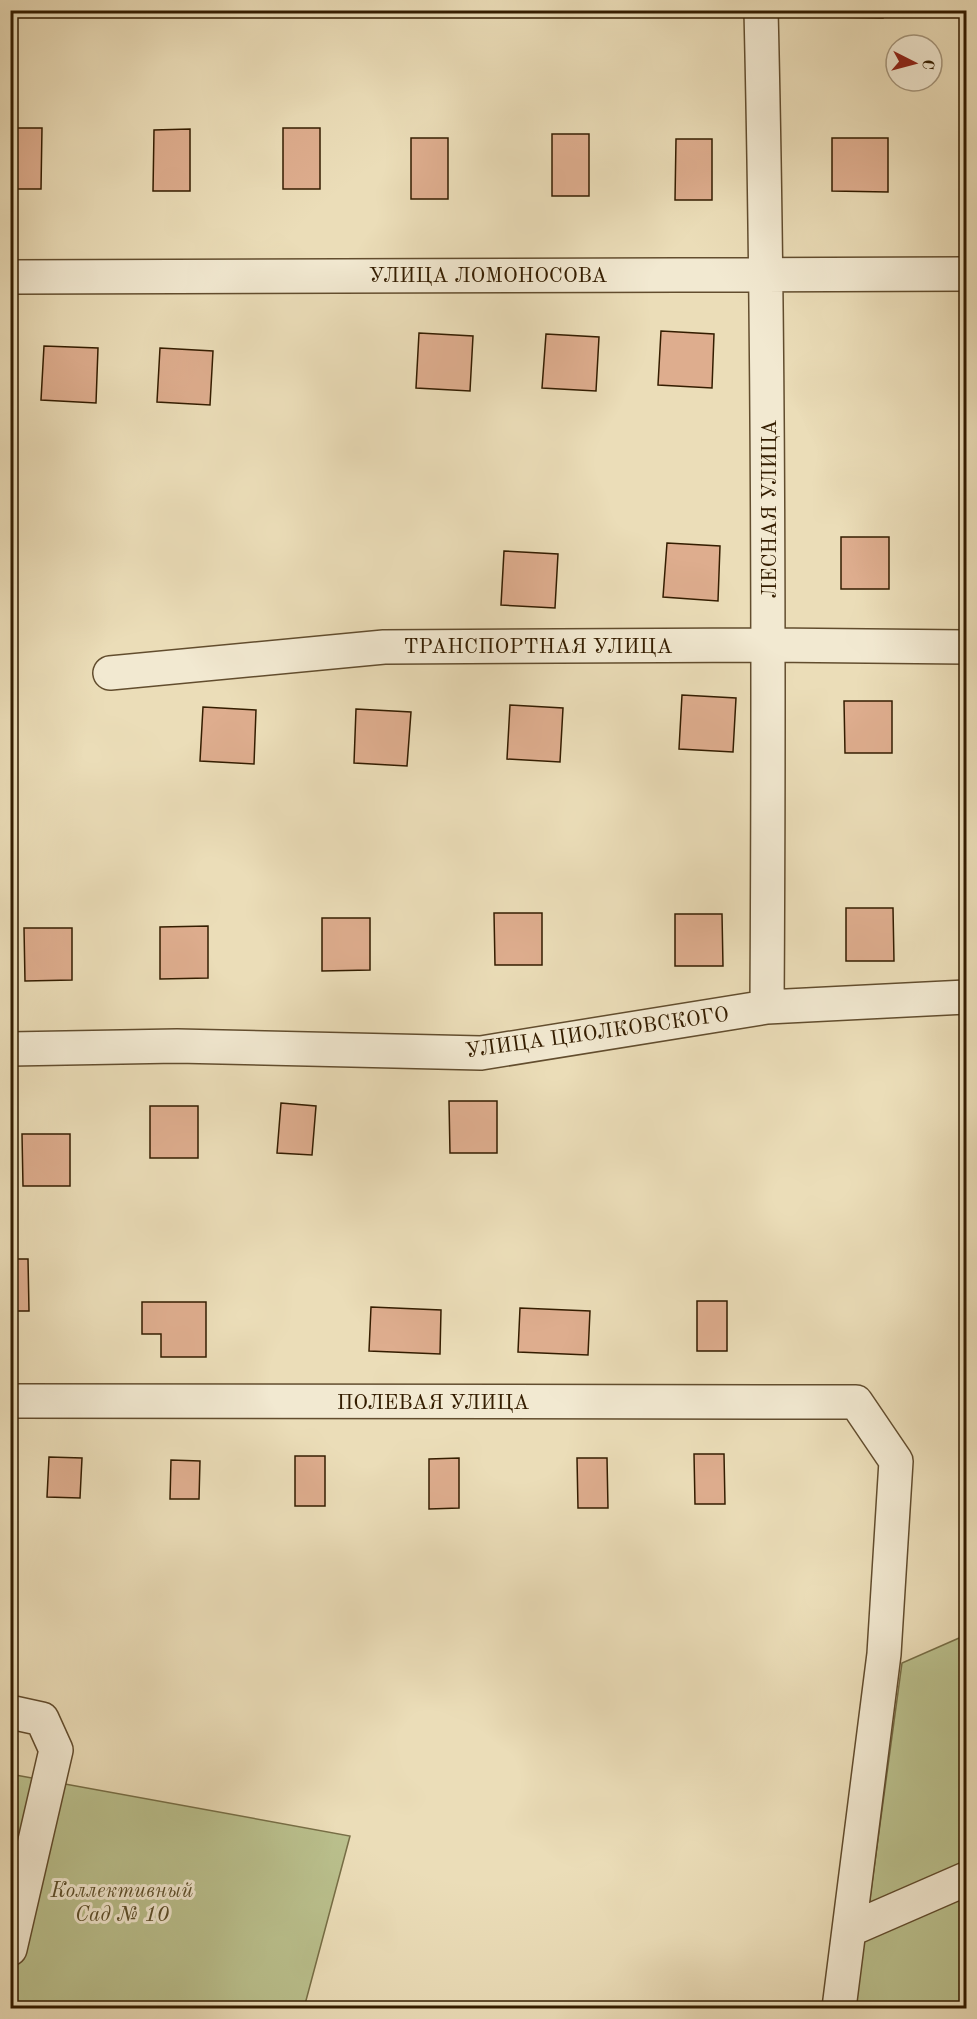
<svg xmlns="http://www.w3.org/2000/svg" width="977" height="2019" font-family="'Old Standard TT',serif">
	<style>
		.green { fill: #bac08d; stroke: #776e46; stroke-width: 1.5 }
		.building { fill: #dead8e; stroke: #341d00; stroke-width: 1.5 }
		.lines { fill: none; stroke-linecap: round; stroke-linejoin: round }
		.minor-casing { stroke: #624d2e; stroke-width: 36 }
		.minor { stroke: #f2e9d1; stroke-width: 33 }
		.labels { text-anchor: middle; stroke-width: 6; stroke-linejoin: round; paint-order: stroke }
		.street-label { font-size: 21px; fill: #341d00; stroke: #f2e9d1 }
		.park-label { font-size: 21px; font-style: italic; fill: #5c4e2a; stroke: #f2e9d1 }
	</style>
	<rect width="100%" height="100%" fill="#ebddb8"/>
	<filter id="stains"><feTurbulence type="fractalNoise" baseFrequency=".00333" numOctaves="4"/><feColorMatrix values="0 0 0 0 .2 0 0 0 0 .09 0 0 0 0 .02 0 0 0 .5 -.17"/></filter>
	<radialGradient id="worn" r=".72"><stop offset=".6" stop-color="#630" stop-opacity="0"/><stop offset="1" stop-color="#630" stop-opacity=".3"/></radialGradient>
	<path class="green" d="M966 1635V2008H855L902 1663Z
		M10 1774 350 1836 304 2008H11Z"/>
	<path class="building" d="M833 10H883V18L833 17Z
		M10 128H42L41 189H10Z
		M283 128H320V189H283Z
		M190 129V191H153L154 130Z
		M552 134H589V196H552Z
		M411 138H448V199H411Z
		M832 138H888V192L832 191Z
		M676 139H712V200H675Z
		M661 331 714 334 712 388 658 385Z
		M419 333 473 336 470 391 416 388Z
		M546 334 599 337 596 391 542 388Z
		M44 346 98 348 96 403 41 400Z
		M160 348 213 351 210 405 157 402Z
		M841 537H889V589H841Z
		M667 543 720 546 718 601 663 597Z
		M504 551 558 554 555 608 501 605Z
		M682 695 736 698 733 752 679 749Z
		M844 701H892V753H845Z
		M510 705 563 708 560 762 507 759Z
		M203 707 256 710 254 764 200 761Z
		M356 709 411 712 407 766 354 763Z
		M846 908H893L894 961H846Z
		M494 913H542V965H495Z
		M675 914H722L723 966H675Z
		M322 918H370V970L322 971Z
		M208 926V978L160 979V927Z
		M24 928H72V980L25 981Z
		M449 1101H497V1153H450Z
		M281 1103 316 1106 312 1155 277 1153Z
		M150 1106H198V1158H150Z
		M22 1134H70V1186H23Z
		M10 1259H28L29 1311H10Z
		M697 1301H727V1351H697Z
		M142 1302H206V1357H161V1334H142Z
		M371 1307 441 1310 440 1354 369 1351Z
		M520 1308 590 1311 588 1355 518 1352Z
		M694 1454H724L725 1504H695Z
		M295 1456H325V1506H295Z
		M49 1457 82 1458 80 1498 47 1497Z
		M459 1458V1508L429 1509V1459Z
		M577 1458H607L608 1508H578Z
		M171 1460 200 1461 199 1499H170Z"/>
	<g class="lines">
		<g class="minor-casing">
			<path id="minor" d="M761 10C769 343 769 675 767 1007
				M10 277 966 274
				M110 673 384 647 769 645 966 647
				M10 1049 177 1046 481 1053 767 1007 966 997
				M10 1401 856 1402 896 1461 884 1654 839 2008
				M10 1712 42 1719 56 1750 10 1949
				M849 1930 966 1879"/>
		</g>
		<use href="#minor" class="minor"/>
	</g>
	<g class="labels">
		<g class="street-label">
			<text x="488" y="282">УЛИЦА ЛОМОНОСОВА</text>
			<text transform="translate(769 509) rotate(-90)" y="7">ЛЕСНАЯ УЛИЦА</text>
			<text x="538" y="653">ТРАНСПОРТНАЯ УЛИЦА</text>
			<text transform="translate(597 1032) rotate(-8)" y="7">УЛИЦА ЦИОЛКОВСКОГО</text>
			<text x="433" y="1409">ПОЛЕВАЯ УЛИЦА</text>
		</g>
		<g class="park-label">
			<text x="122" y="1897">Коллективный<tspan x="122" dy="24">Сад № 10</tspan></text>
		</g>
	</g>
	<rect width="977" height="2019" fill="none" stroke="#ebddb8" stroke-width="36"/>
	<rect x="12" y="12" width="953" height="1995" fill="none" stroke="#341d00" stroke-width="3"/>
	<rect x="18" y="18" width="941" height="1983" fill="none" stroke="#341d00" stroke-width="1.5"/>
	<g transform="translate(914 63) rotate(96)"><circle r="28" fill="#f2e9d1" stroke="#a6977d" stroke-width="1.5"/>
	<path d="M0-4.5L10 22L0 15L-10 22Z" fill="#8f2418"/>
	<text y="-9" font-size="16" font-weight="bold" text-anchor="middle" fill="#341d00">С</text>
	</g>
	<rect width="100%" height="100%" filter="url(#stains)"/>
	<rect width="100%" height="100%" fill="url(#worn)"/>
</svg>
